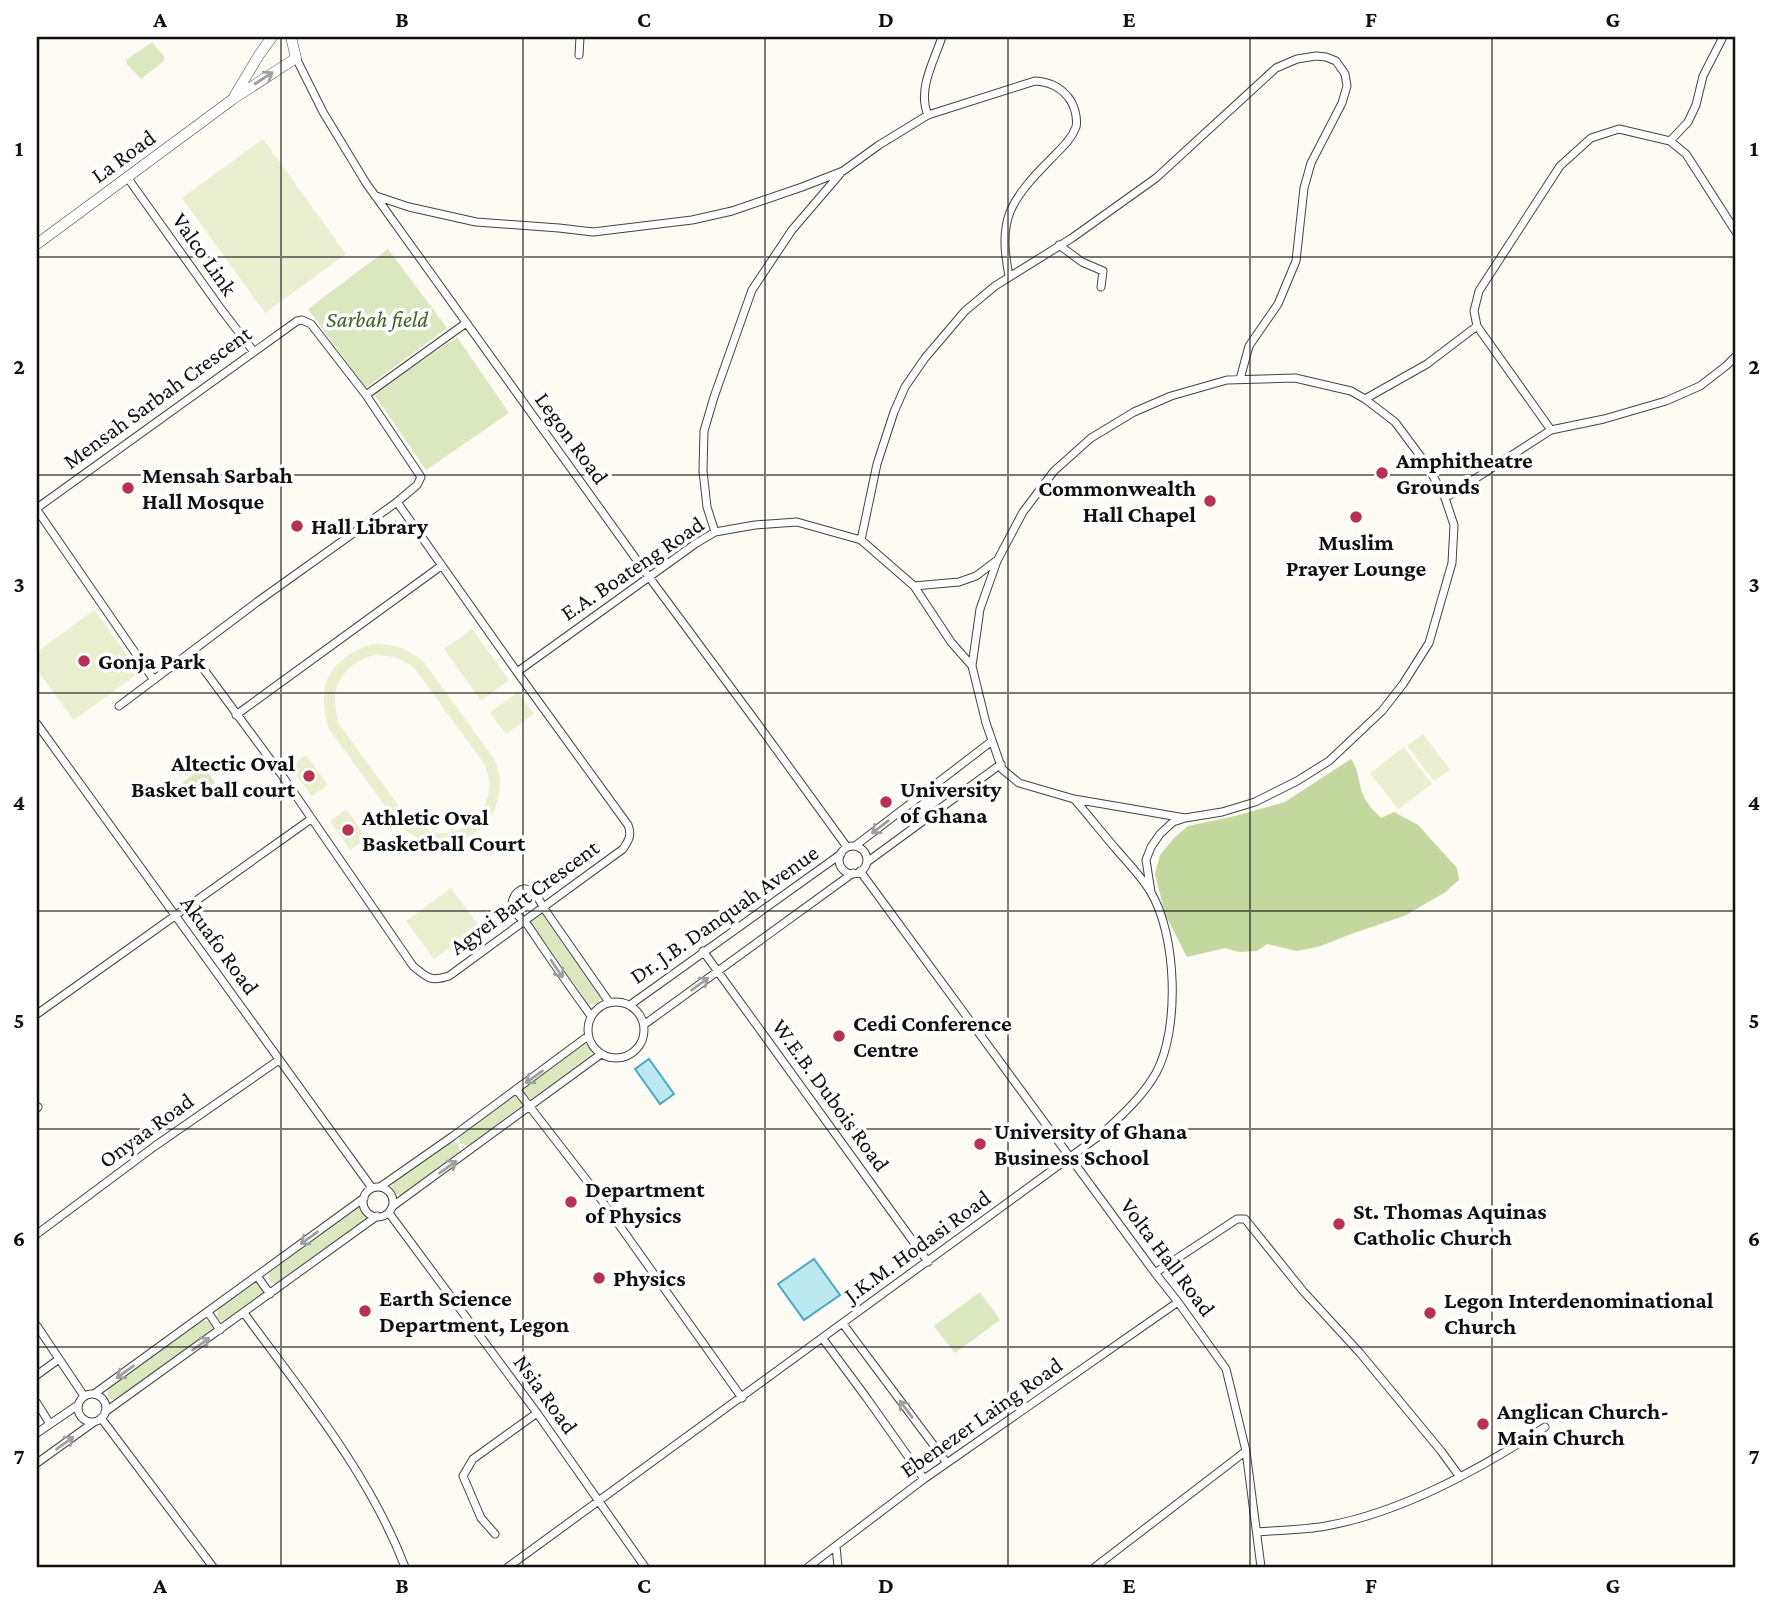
<svg xmlns="http://www.w3.org/2000/svg" width="1773" height="1604" font-family="'Crimson Pro',serif">
	<style>
		.green { fill: #dbe7bf }
		.forest { fill: #c3d79f }
		.pitch { fill: #eaefd0; fill-rule: evenodd }
		.water { fill: #bce8f2; stroke: #48aac4; stroke-width: 2 }
		.lines { fill: none; stroke-linecap: round; stroke-linejoin: round }
		.minor-casing { stroke: #434343; stroke-width: 9 }
		.tertiary-casing { stroke: #434343; stroke-width: 11 }
		.minor { stroke: #fff; stroke-width: 7 }
		.tertiary { stroke: #fff; stroke-width: 10 }
		.oneway { stroke: #9f9f9f }
		.grid { fill: none; stroke: #101010; stroke-width: 2; stroke-opacity: 0.55 }
		.poi-dot { fill: #b73151; stroke: #fff; stroke-width: 2.5 }
		.labels { text-anchor: middle; stroke-width: 7; stroke-linejoin: round; paint-order: stroke }
		.street-label { font-size: 23px; fill: #101010; stroke: #fff }
		.park-label { font-size: 23px; font-style: italic; fill: #3d6424; stroke: #fff }
		.poi-label { font-size: 23px; font-weight: bold; fill: #101010; stroke: #fff; text-anchor: start }
		.neatline { fill: none; stroke: #101010; stroke-width: 2.5 }
		.grid-label { font-size: 23px; text-anchor: middle; font-weight: bold; fill: #101010 }
	</style>
	<rect width="100%" height="100%" fill="#fefaf4"/>
	<path class="green" d="M152 42 164 56V61L141 79 127 64 126 60Z
		M388 249 447 328 366 388 308 309Z
		M457 337 509 413 426 470 374 394Z
		M204 767 215 783 192 800 181 784Z
		M540 912 543 913 600 995C601 1003 595 1007 588 1003L530 922V919Z
		M583 1043 591 1045 593 1053 534 1098C526 1098 521 1094 525 1086Z
		M512 1095 518 1096 522 1103V1106L469 1146 460 1143 459 1139 460 1134Z
		M450 1141 458 1143 460 1151 402 1195C395 1195 390 1190 393 1183Z
		M357 1207 365 1210 368 1218 279 1284C271 1285 266 1279 270 1272Z
		M254 1283 260 1284 264 1291V1293L227 1321 220 1320 217 1316 218 1309Z
		M980 1292 1000 1320 955 1353 934 1326Z
		M203 1320 211 1322 214 1330 115 1401 109 1398 107 1393 109 1388Z"/>
	<path class="forest" d="M1351 759C1360 771 1358 787 1365 799 1369 806 1375 812 1381 818L1394 812 1418 825 1457 868 1459 880 1444 893 1404 916 1351 934 1321 946 1297 951 1267 944 1257 951 1239 952 1225 948 1187 957 1165 914 1155 874 1160 855 1174 838 1188 826 1235 816 1285 802Z"/>
	<path class="pitch" d="M263 139 346 254 265 313 182 198Z
		M94 610 140 672 74 720 37 670V652Z
		M472 629 509 680 481 701 444 649Z
		M373 644C395 644 405 648 423 661L495 760C497 766 500 774 500 781 502 815 471 849 435 843 421 841 412 835 401 828L329 729C315 686 329 658 373 644ZM374 655C391 655 402 658 415 669L485 765C486 770 489 775 489 781 492 809 467 835 438 833 427 832 418 826 409 820L339 724C328 689 340 666 374 655Z
		M518 692 534 714 506 734 490 713Z
		M1423 734 1450 770 1434 781 1407 746Z
		M1404 747 1432 784 1398 809 1370 773Z
		M306 755 328 785 312 796 290 767Z
		M346 809 367 838 350 850 330 821Z
		M451 888 479 926 434 959 406 921Z"/>
	<path class="water" d="M649 1059 674 1094 660 1104 635 1069Z
		M814 1259 840 1295 804 1320 778 1284Z"/>
	<g class="lines">
		<g class="minor-casing">
			<path id="minor" d="M579 55 580 37
				M296 58 323 112 366 183 649 577 760 727 847 847
				M928 115C917 90 934 61 942 37
				M1670 141 1688 122 1696 105 1703 76 1723 37
				M127 177 221 309 254 352
				M376 196 409 207 476 222 559 228 593 232 692 220 732 211 802 187 843 171 879 145 928 115 1035 81C1049 82 1059 86 1068 97 1074 104 1078 118 1076 127 1071 141 1058 151 1049 161 1034 176 1018 193 1010 212 1002 233 1005 255 1009 276
				M1059 245 1082 262 1103 271 1101 287
				M1477 326 1551 430
				M366 395 466 323
				M1365 399 1427 364 1477 326 1474 311 1479 291 1560 166 1591 138 1619 129 1670 141 1686 154 1736 232
				M1445 498 1551 430 1604 419 1666 401 1700 386 1726 366 1736 356
				M37 510V508L297 321 302 320 311 324 366 395 421 477 417 485 397 502 257 602 119 706
				M37 510 154 680
				M715 532 707 507 703 471 704 431 714 397 752 290 792 230 840 174
				M861 540 877 464 894 412 905 387 925 358 965 311 995 286 1072 238 1156 178 1276 68 1297 59 1316 56 1326 57 1336 61 1345 74 1347 86 1342 103 1311 163 1304 188 1296 261 1278 304 1249 346 1240 379
				M914 586 959 582 976 576 996 561
				M191 652 281 774 413 966C427 978 431 982 449 976L623 849C629 840 632 835 628 825L517 672 397 502
				M517 672 695 544 715 532 755 525 797 522 861 540 914 586 951 642 972 666
				M236 715 441 566
				M37 724 372 1188
				M855 846 992 741
				M839 860a14 14 0 1 1 28 0a14 14 0 1 1-28 0Z
				M867 862 1001 764
				M860 871 1155 1273 1178 1302 1226 1369 1246 1451 1261 1567
				M1151 892 1146 860 1151 847 1160 834 1173 822 1185 818 1222 812 1255 802 1297 781 1329 761 1382 711 1403 684 1429 643 1452 563 1454 525 1445 498 1427 465 1395 422 1365 399 1351 391 1295 378 1227 380 1171 396 1134 412 1091 438 1054 471 1023 512 997 561 980 609 972 666 986 723 1002 769 1019 783 1074 799 1185 818
				M703 951 928 1262
				M588 1030a28 28 0 1 1 56 0a28 28 0 1 1-56 0Z
				M630 1005 841 854
				M37 1014 311 819
				M591 1016C570 987 549 957 529 927 525 921 518 917 514 911 511 906 512 900 515 895 527 880 538 896 543 907L609 1002
				M645 1024 853 873
				M516 1089 595 1191 742 1398
				M37 1108 38 1107
				M380 1187 453 1136 588 1036
				M363 1202a15 15 0 1 1 30 0a15 15 0 1 1-30 0Z
				M393 1206 601 1054
				M389 1213 537 1413 645 1567
				M37 1234 155 1146 279 1060
				M1155 1273 1237 1219H1245L1303 1291 1360 1353 1441 1451 1460 1477
				M257 1276 270 1294
				M208 1312 220 1330
				M244 1313C303 1394 369 1473 405 1567
				M843 1324 947 1463
				M37 1326 84 1396
				M823 1339 866 1397 924 1479
				M37 1375 59 1359
				M78 1408a14 14 0 1 1 28 0a14 14 0 1 1-28 0Z
				M94 1394 364 1198
				M37 1403 50 1424
				M105 1412 377 1216
				M101 1418 213 1567
				M37 1433 78 1405
				M37 1463 94 1422
				M1257 1532C1279 1530 1304 1530 1326 1526 1403 1512 1480 1469 1545 1427
				M495 1534 481 1518 463 1476 473 1459 537 1413
				M836 1546 838 1567
				M508 1567 1103 1133C1122 1115 1143 1096 1156 1073 1180 1029 1177 934 1150 891 1141 876 1127 862 1116 849 1102 833 1089 816 1075 800
				M808 1567 924 1479 1178 1302
				M1095 1567 1246 1451"/>
		</g>
		<g class="tertiary-casing">
			<path id="tertiary" d="M235 95 259 55 272 37
				M37 244 233 99 296 58 291 37"/>
		</g>
		<use href="#minor" class="minor"/>
		<use href="#tertiary" class="tertiary"/>
	</g>
	<defs><path id="oneway-shaft" d="M-6 0H5M1.5-3L5.5 0L1.5 3" fill="none" stroke-width="1.6" stroke-linecap="round" stroke-linejoin="round" transform="scale(1.75)"/></defs>
	<g class="oneway">
		<use href="#oneway-shaft" transform="translate(264 78) rotate(-33)"/>
		<use href="#oneway-shaft" transform="translate(880 827) rotate(143)"/>
		<use href="#oneway-shaft" transform="translate(557 969) rotate(56)"/>
		<use href="#oneway-shaft" transform="translate(700 984) rotate(-36)"/>
		<use href="#oneway-shaft" transform="translate(534 1077) rotate(144)"/>
		<use href="#oneway-shaft" transform="translate(448 1167) rotate(-35)"/>
		<use href="#oneway-shaft" transform="translate(309 1238) rotate(144)"/>
		<use href="#oneway-shaft" transform="translate(201 1344) rotate(-35)"/>
		<use href="#oneway-shaft" transform="translate(125 1372) rotate(144)"/>
		<use href="#oneway-shaft" transform="translate(906 1409) rotate(-127)"/>
		<use href="#oneway-shaft" transform="translate(65 1443) rotate(-36)"/>
	</g>
	<path class="grid" d="M281 37V1567M523 37V1567M765 37V1567M1008 37V1567M1250 37V1567M1492 37V1567M37 257H1736M37 475H1736M37 693H1736M37 911H1736M37 1129H1736M37 1347H1736"/>
	<g class="poi-dot">
		<circle cx="1382" cy="473" r="7"/>
		<circle cx="128" cy="488" r="7"/>
		<circle cx="1210" cy="501" r="7"/>
		<circle cx="1356" cy="517" r="7"/>
		<circle cx="297" cy="526" r="7"/>
		<circle cx="84" cy="661" r="7"/>
		<circle cx="309" cy="776" r="7"/>
		<circle cx="886" cy="802" r="7"/>
		<circle cx="348" cy="830" r="7"/>
		<circle cx="839" cy="1036" r="7"/>
		<circle cx="980" cy="1144" r="7"/>
		<circle cx="571" cy="1202" r="7"/>
		<circle cx="1339" cy="1224" r="7"/>
		<circle cx="599" cy="1278" r="7"/>
		<circle cx="365" cy="1311" r="7"/>
		<circle cx="1430" cy="1313" r="7"/>
		<circle cx="1483" cy="1424" r="7"/>
	</g>
	<g class="labels">
		<g class="street-label">
			<text transform="translate(123 156) rotate(-36)" y="8">La Road</text>
			<text transform="translate(205 254) rotate(55)" y="8">Valco Link</text>
			<text transform="translate(157 397) rotate(-36)" y="8">Mensah Sarbah Crescent</text>
			<text transform="translate(572 438) rotate(54)" y="8">Legon Road</text>
			<text transform="translate(632 568) rotate(-34)" y="8">E.A. Boateng Road</text>
			<text transform="translate(524 897) rotate(-36)" y="8">Agyei Bart Crescent</text>
			<text transform="translate(724 914) rotate(-35)" y="8">Dr. J.B. Danquah Avenue</text>
			<text transform="translate(220 945) rotate(54)" y="8">Akuafo Road</text>
			<text transform="translate(831 1095) rotate(54)" y="8">W.E.B. Dubois Road</text>
			<text transform="translate(146 1130) rotate(-36)" y="8">Onyaa Road</text>
			<text transform="translate(917 1246) rotate(-36)" y="8">J.K.M. Hodasi Road</text>
			<text transform="translate(1168 1257) rotate(53)" y="8">Volta Hall Road</text>
			<text transform="translate(546 1394) rotate(54)" y="8">Nsia Road</text>
			<text transform="translate(981 1417) rotate(-35)" y="8">Ebenezer Laing Road</text>
		</g>
		<g class="park-label">
			<text x="377" y="327">Sarbah field</text>
		</g>
		<g class="poi-label">
			<text x="1396" y="468">Amphitheatre<tspan x="1396" dy="26">Grounds</tspan></text>
			<text x="142" y="483">Mensah Sarbah<tspan x="142" dy="26">Hall Mosque</tspan></text>
			<text x="1196" y="496" text-anchor="end">Commonwealth<tspan x="1196" dy="26">Hall Chapel</tspan></text>
			<text x="311" y="534">Hall Library</text>
			<text x="1356" y="550" text-anchor="middle">Muslim<tspan x="1356" dy="26">Prayer Lounge</tspan></text>
			<text x="98" y="669">Gonja Park</text>
			<text x="295" y="771" text-anchor="end">Altectic Oval<tspan x="295" dy="26">Basket ball court</tspan></text>
			<text x="900" y="797">University<tspan x="900" dy="26">of Ghana</tspan></text>
			<text x="362" y="825">Athletic Oval<tspan x="362" dy="26">Basketball Court</tspan></text>
			<text x="853" y="1031">Cedi Conference<tspan x="853" dy="26">Centre</tspan></text>
			<text x="994" y="1139">University of Ghana<tspan x="994" dy="26">Business School</tspan></text>
			<text x="585" y="1197">Department<tspan x="585" dy="26">of Physics</tspan></text>
			<text x="1353" y="1219">St. Thomas Aquinas<tspan x="1353" dy="26">Catholic Church</tspan></text>
			<text x="613" y="1286">Physics</text>
			<text x="379" y="1306">Earth Science<tspan x="379" dy="26">Department, Legon</tspan></text>
			<text x="1444" y="1308">Legon Interdenominational<tspan x="1444" dy="26">Church</tspan></text>
			<text x="1497" y="1419">Anglican Church-<tspan x="1497" dy="26">Main Church</tspan></text>
		</g>
	</g>
	<rect width="1773" height="1604" fill="none" stroke="#ffffff" stroke-width="77"/>
	<rect x="38" y="38" width="1696" height="1528" class="neatline"/>
	<g class="grid-label">
		<text x="160" y="27">A</text>
		<text x="402" y="27">B</text>
		<text x="644" y="27">C</text>
		<text x="886" y="27">D</text>
		<text x="1129" y="27">E</text>
		<text x="1371" y="27">F</text>
		<text x="1613" y="27">G</text>
		<text x="19" y="156">1</text>
		<text x="1754" y="156">1</text>
		<text x="19" y="374">2</text>
		<text x="1754" y="374">2</text>
		<text x="19" y="592">3</text>
		<text x="1754" y="592">3</text>
		<text x="19" y="810">4</text>
		<text x="1754" y="810">4</text>
		<text x="19" y="1028">5</text>
		<text x="1754" y="1028">5</text>
		<text x="19" y="1246">6</text>
		<text x="1754" y="1246">6</text>
		<text x="19" y="1464">7</text>
		<text x="1754" y="1464">7</text>
		<text x="160" y="1593">A</text>
		<text x="402" y="1593">B</text>
		<text x="644" y="1593">C</text>
		<text x="886" y="1593">D</text>
		<text x="1129" y="1593">E</text>
		<text x="1371" y="1593">F</text>
		<text x="1613" y="1593">G</text>
	</g>
</svg>
